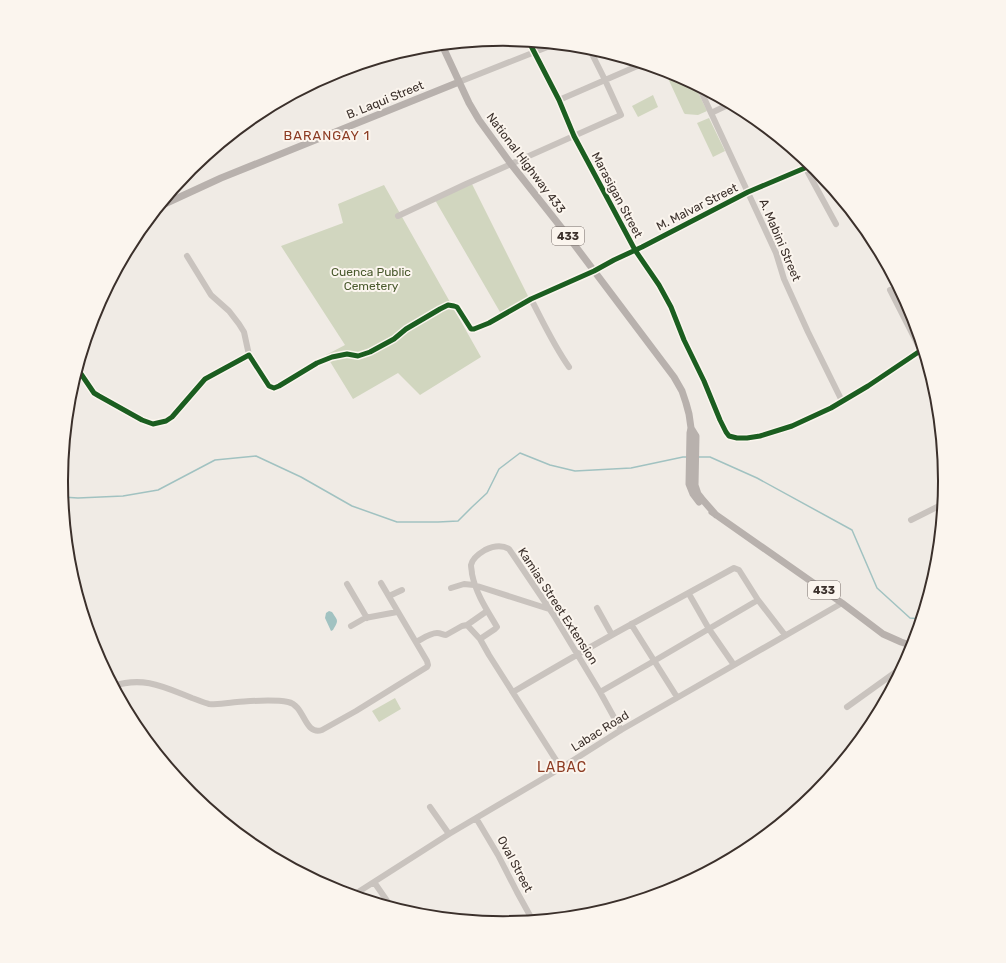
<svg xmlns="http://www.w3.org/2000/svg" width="1006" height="963" font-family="Rubik,sans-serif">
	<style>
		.green { fill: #d1d6bf }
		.water { fill: #a1c2c1 }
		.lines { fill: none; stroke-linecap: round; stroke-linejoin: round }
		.stream { stroke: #a1c2c1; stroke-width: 1.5 }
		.minor { stroke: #c9c3be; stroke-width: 6 }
		.major { stroke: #b8b1ad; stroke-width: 7 }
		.cycleway-casing { stroke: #fbf5ee; stroke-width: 8 }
		.cycleway { stroke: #1b5e20; stroke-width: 5 }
		.labels { text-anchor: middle; stroke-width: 4; stroke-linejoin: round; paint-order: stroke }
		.shield { fill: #fbf5ee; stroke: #756b66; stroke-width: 1 }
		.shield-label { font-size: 11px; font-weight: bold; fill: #3b302b }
		.street-label { font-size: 12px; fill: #3b302b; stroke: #fbf5ee }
		.park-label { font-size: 12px; fill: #4a5a2e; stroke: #fbf5ee }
		.neighbourhood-label { font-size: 13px; letter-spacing: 1px; fill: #8c3b22; stroke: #fbf5ee }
		.quarter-label { font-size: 14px; letter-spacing: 1px; fill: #8c3b22; stroke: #fbf5ee }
		.rim { fill: none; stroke: #3b302b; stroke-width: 2 }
	</style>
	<rect width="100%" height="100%" fill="#f0ebe5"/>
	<path class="green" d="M670 72 694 84 707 111 698 115 685 114 684 113 666 74Z
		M653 95 658 107 638 117 632 106Z
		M709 118 725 151 713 157 697 123Z
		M472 184 529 298 500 312 435 200Z
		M384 185 481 357 420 395 398 373 353 399 326 355 345 345 281 246 343 223 338 204Z
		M395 698 401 709 379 722 372 711Z"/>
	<path class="water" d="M329 611 332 612C338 621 339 620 333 630L331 631 325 618 326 613Z"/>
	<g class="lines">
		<path class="stream" d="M697 457H710L757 478 852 530 877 588 910 618 921 619
			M62 497 78 498 123 496 158 490 215 460 256 456 301 477 352 506 397 522H438L458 521 472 507 487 493 499 469 520 453 550 465 575 471 631 468 683 457H687"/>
		<path class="minor" d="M529 42 559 100 574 136 611 205 635 250 659 285 671 307 684 340 704 381 720 420 726 432 729 436 737 438H747L760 436 792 426 831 408 868 386 923 349
			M459 82 555 44
			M699 87 776 253 784 279 808 332 842 401
			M559 100 642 64
			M711 113 730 104
			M798 154 836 224
			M398 216 466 184 621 115 605 80 589 48
			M187 256 211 295 229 311 239 324 244 332 249 355
			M890 290 921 351
			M531 299C543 322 554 346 569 367
			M77 368 94 393 99 396 142 420 153 424 166 421 172 417 205 379 249 355 269 386 274 388 279 386 317 363 332 357 347 354 358 356 370 352 394 339 406 329 440 309 448 305 454 306 457 307 471 329H474L489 323 531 299 594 271 614 260 642 247 748 192 812 165
			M911 520 943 504
			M347 584 367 618
			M451 588 464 584 474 585 549 609
			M689 594 709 629 734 665
			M389 596 402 590
			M597 608 612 635
			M631 624 677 697
			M467 625 487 611
			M351 626 365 618 397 612
			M480 639 495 629 497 627C487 610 476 594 472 574 472 571 471 568 471 565 472 559 480 553 485 550 493 546 501 544 509 549L553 614 600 692 621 730
			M416 642C422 639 430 633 437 633 441 633 443 635 446 635L462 626 467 625 480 639 489 655 561 768
			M113 686C144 676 164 687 192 698 198 700 204 703 209 704 219 705 228 703 237 702 253 701 272 699 288 702 305 705 304 736 322 730L356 711 427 667 428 665 427 661 381 583
			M513 692C552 669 590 647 630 625 665 606 700 587 734 568L739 570 758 600 785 635
			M600 692 654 661 758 600
			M847 707 904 666
			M430 807 449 834
			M476 818 498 855 517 892 533 921
			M374 882 392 908
			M352 896 449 834 561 768 621 730 842 603"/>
		<path class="major" d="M442 45 469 103 479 120 511 164 564 231 674 377 682 391 686 403 689 414 691 428 696 436 695 485 698 494 702 499 716 515
			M158 207 221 178 459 82
			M691 428 690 433 689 484 693 494 699 502
			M712 512 842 603 883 634 901 642 913 646"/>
		<g class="cycleway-casing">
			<path id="cycleway" d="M529 42 559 100 574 136 611 205 635 250 659 285 671 307 684 340 704 381 720 420 726 432 729 436 737 438H747L760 436 792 426 831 408 868 386 923 349
				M77 368 94 393 99 396 142 420 153 424 166 421 172 417 205 379 249 355 269 386 274 388 279 386 317 363 332 357 347 354 358 356 370 352 394 339 406 329 440 309 448 305 454 306 457 307 471 329H474L489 323 531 299 594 271 614 260 642 247 748 192 812 165"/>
		</g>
		<use href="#cycleway" class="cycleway"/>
	</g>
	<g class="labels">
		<g class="shield">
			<rect x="552" y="227" width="32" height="18" rx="3"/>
			<rect x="808" y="581" width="32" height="18" rx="3"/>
		</g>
		<g class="shield-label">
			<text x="568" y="240">433</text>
			<text x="824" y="594">433</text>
		</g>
		<g class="street-label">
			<text transform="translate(385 100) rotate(-22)" y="4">B. Laqui Street</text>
			<text transform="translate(526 163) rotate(53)" y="4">National Highway 433</text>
			<text transform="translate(617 195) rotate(62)" y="4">Marasigan Street</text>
			<text transform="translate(697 207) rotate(-27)" y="4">M. Malvar Street</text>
			<text transform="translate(780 240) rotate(67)" y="4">A. Mabini Street</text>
			<text transform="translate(558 606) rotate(57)" y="4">Kamias Street Extension</text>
			<text transform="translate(600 731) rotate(-32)" y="4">Labac Road</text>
			<text transform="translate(515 864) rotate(62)" y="4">Oval Street</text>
		</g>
		<g class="park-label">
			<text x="371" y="276">Cuenca Public<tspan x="371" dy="14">Cemetery</tspan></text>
		</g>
		<g class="neighbourhood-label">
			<text x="327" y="140">BARANGAY 1</text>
		</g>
		<g class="quarter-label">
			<text x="562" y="772">LABAC</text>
		</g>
	</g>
	<path d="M0 0H1006V963H0ZM68 481a435 435 0 1 1 870 0a435 435 0 1 1-870 0Z" fill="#fbf5ee" fill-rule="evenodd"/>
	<path class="rim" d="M68 481a435 435 0 1 1 870 0a435 435 0 1 1-870 0Z"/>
</svg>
